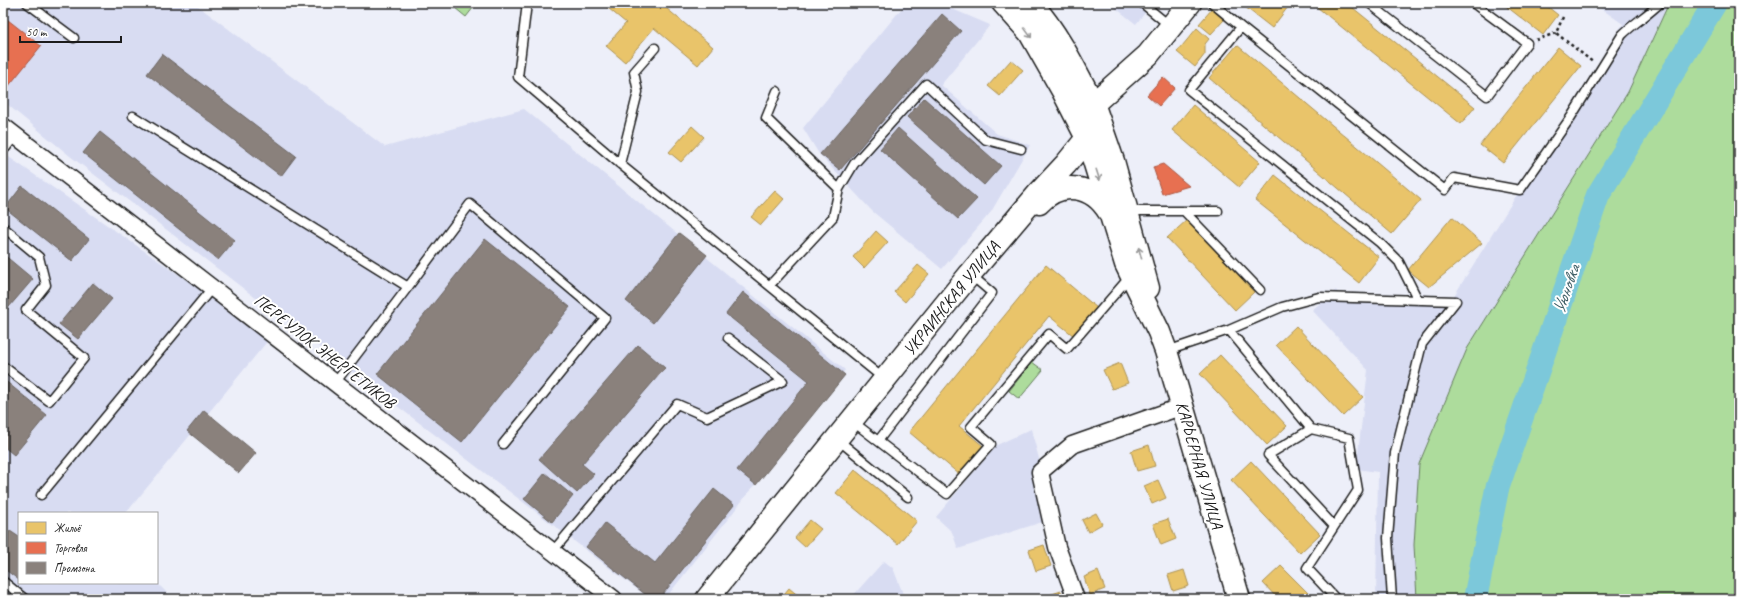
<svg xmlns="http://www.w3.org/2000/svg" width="1742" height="602" font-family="Caveat,sans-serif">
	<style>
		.built { fill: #d8dcf2 }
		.green { fill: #addc9c; stroke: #647c5c }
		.homes { fill: #e9c46a; stroke: #ac9253 }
		.shops { fill: #e76f51; stroke: #aa5641 }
		.industry { fill: #8a817c; stroke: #69635f }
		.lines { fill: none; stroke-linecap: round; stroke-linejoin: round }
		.river { stroke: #7bc8da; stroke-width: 24 }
		.lane-casing { stroke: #1c1c1c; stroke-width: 11 }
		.street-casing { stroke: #1c1c1c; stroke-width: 19 }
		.secondary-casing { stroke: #1c1c1c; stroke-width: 25 }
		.primary-casing { stroke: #1c1c1c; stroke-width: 25 }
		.path { stroke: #1c1c1c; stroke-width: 2.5; stroke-dasharray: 3 3; stroke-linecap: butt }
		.lane { stroke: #fff; stroke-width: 8 }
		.street { stroke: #fff; stroke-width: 16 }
		.secondary { stroke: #fff; stroke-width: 22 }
		.primary { stroke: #fff; stroke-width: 22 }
		.oneway { stroke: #999 }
		.labels { text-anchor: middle; stroke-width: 4; stroke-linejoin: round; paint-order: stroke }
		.street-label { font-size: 17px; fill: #1c1c1c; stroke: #fff }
		.water-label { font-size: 18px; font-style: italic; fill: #426168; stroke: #fff }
	</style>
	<rect width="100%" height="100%" fill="#edeff9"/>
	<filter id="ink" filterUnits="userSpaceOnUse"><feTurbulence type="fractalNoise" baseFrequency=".025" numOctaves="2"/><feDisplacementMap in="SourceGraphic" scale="8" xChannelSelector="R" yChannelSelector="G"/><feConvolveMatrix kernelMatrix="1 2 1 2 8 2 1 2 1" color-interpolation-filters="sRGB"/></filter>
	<g filter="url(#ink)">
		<path class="built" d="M3 3H194L385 147 524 109 845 370 665 599H650L70 156 3 101Z
			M906 3H938L990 25 941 85 997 134 1030 145 991 212 942 269 872 211 819 154 803 128Z
			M1109 3H1153L1136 24Z
			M1593 3H1669L1628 92 1467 349 1419 464 1414 545 1417 599H1376L1378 472 1356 469 1368 370 1312 310 1336 290 1338 293 1452 299 1623 24Z
			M3 153 270 338 126 513H19V583H157L173 599H3Z
			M1031 429 1055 518 958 549 952 532 936 517 997 445Z
			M884 561 893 568 905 599H850Z"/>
		<path class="green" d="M449 3H477L466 17Z
			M1669 3H1739V599H1417L1414 545 1419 464 1467 349 1628 92Z
			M1032 362 1043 370 1019 399 1009 391Z"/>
		<path class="homes" d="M602 3H660L713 47 698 65 654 28 625 62 606 46 626 23Z
			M1240 3H1291L1272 28Z
			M1312 3H1347L1475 107 1461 124Z
			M1502 3H1543L1558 15 1543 35Z
			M1212 9 1224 20 1211 34 1199 24Z
			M1197 28 1209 39 1205 44V54L1195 67 1177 52Z
			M1237 45 1421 200 1392 234 1209 78Z
			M1558 47 1581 66 1503 163 1480 145Z
			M1011 60 1023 70 1000 96 988 86Z
			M1193 105 1260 162 1239 187 1172 130Z
			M692 126 704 137 681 162 669 152Z
			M1275 175 1379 257 1359 283 1255 200Z
			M775 191 784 199 761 225 751 217Z
			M1452 217 1482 243 1429 287 1408 270Z
			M1187 220 1254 292 1235 310 1167 238Z
			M876 231 888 242 864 268 853 257Z
			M918 265 929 274 905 302 894 292Z
			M1046 265 1097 308 1074 336 1049 316 959 426 983 446 960 475 909 432Z
			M1296 326 1363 397 1343 416 1276 345Z
			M1220 355 1287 426 1267 445 1200 374Z
			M1120 363 1128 383 1112 389 1103 370Z
			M1149 445 1155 466 1137 471 1131 451Z
			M1251 461 1320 534 1300 553 1231 480Z
			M855 470 917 521 898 544 836 493Z
			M1158 480 1166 498 1152 504 1144 486Z
			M1096 513 1102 524 1088 532 1082 520Z
			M1168 519 1176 539 1161 545 1153 524Z
			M810 520 821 529 805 547 795 538Z
			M1044 545 1051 566 1036 571 1029 550Z
			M1281 566 1314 599H1278L1263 583Z
			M1184 570 1189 586 1173 591 1168 575Z
			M1098 571 1105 589 1090 595 1084 577Z
			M789 588 801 598V599H780Z
			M1061 591 1064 599H1044L1043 597Z"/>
		<path class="shops" d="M3 16 41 46 3 93Z
			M1163 77 1175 88 1159 106 1147 95Z
			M1163 164 1189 186 1162 194 1153 167Z"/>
		<path class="industry" d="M942 14 961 31 840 170 820 154Z
			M162 54 296 156 281 176 147 74Z
			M924 98 1001 166 984 185 907 117Z
			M898 128 977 199 958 219 880 149Z
			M100 132 235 240 218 260 83 153Z
			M22 186 89 239 72 261 5 208Z
			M679 233 707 255 653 323 626 301Z
			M485 239 570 307 462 442 377 374Z
			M3 254 33 279 3 314Z
			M93 283 112 299 78 339 59 324Z
			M743 292 845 375 756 485 737 470 809 381 726 314Z
			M638 345 665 368 582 464 594 474 577 493 539 459Z
			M3 379 47 415 14 455 3 446Z
			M204 410 256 453 239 473 187 431Z
			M545 473 573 496 552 522 524 499Z
			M714 489 734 505 659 599H651L586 547 605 523 655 563Z
			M10 531 19 537V580L3 568V540Z"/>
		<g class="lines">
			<path class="river" d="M1475 599 1497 489 1598 195 1715 3"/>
			<g class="lane-casing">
				<path id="lane" d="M27 3 74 38
					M527 3 518 77 620 164 884 379
					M1142 3 1170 26
					M1212 3 1241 27 1189 90 1380 243 1399 262 1418 300
					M1369 3 1487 96 1527 43 1473 3
					M1241 27 1445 190 1454 178 1520 190 1571 117 1622 35C1634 23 1648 15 1660 3
					M777 91 766 118 839 189
					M133 116 408 287 335 383
					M620 164 638 92 634 72 655 48
					M1133 211H1218
					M1184 211 1260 290
					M3 227 39 257 46 285 26 310 84 358 49 401 3 366
					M770 285 833 217 839 189 854 164 926 84 986 140 1021 149
					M408 287 470 204 605 318 503 444
					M1229 330 1311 429 1268 455 1334 526
					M1167 351 1229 330 1282 307 1319 297 1456 301
					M852 421 947 494 991 444 971 427 1049 334 1067 349 1126 281
					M1311 429 1349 438 1358 490 1307 568 1336 599
					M837 439 908 497
					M878 441 992 293 971 275
					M41 495 212 288
					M553 551 677 404 707 417 783 381 728 338
					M3 581 25 599
					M1392 599 1388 538 1395 453 1422 344 1456 301"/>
			</g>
			<g class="street-casing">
				<path id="street" d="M3 126 614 599
					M3 145 12 133
					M1076 599 1057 547 1040 472 1072 445 1183 406"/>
			</g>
			<g class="secondary-casing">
				<path id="secondary" d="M1094 106 1113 161 1148 288
					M1087 138 1126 264 1159 332 1166 351 1239 599
					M1039 203C1061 179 1093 185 1109 212
					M707 599 970 274 1038 194 1066 164 1087 138 1090 128 1088 112 1093 104 1148 55 1190 3"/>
			</g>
			<g class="primary-casing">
				<path id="primary" d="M1003 3 1030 33 1063 91 1087 138
					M1031 3C1057 32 1075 69 1093 104"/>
			</g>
			<path class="path" d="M1563 17 1556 33 1594 63
				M1536 40 1556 33"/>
			<use href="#lane" class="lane"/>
			<use href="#street" class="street"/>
			<use href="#secondary" class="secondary"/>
			<use href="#primary" class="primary"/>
		</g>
		<defs><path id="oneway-shaft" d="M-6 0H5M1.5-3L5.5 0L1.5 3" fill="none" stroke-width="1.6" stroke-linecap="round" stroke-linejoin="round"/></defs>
		<g class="oneway">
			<use href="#oneway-shaft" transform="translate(1028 33) rotate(54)"/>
			<use href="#oneway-shaft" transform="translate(1098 175) rotate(72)"/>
			<use href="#oneway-shaft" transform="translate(1140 253) rotate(-105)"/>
		</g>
	</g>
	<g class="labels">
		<g class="street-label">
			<text transform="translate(951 298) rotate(-51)" y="6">УКРАИНСКАЯ УЛИЦА</text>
			<text transform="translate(325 351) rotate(38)" y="6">ПЕРЕУЛОК ЭНЕРГЕТИКОВ</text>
			<text transform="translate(1200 465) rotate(74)" y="6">КАРЬЕРНАЯ УЛИЦА</text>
		</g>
		<g class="water-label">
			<text transform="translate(1566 289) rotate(-71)" y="6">Уюновка</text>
		</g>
	</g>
	<rect width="1742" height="602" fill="none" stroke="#fff" stroke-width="16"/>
	<rect x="8" y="8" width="1726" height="586" fill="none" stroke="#1c1c1c" stroke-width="1.5" filter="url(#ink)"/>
	<rect x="18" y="512" width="140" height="72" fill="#ffffff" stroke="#a4a4a4"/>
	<rect x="26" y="522" width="20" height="12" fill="#e9c46a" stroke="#a4a4a4"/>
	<text x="54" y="532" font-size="12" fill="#1c1c1c">Жильё</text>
	<rect x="26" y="542" width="20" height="12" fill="#e76f51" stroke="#a4a4a4"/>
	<text x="54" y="552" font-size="12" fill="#1c1c1c">Торговля</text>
	<rect x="26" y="562" width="20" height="12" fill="#8a817c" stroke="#a4a4a4"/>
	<text x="54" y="572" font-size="12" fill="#1c1c1c">Промзона</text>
	<path d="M20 36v6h101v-6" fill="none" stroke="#1c1c1c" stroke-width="2"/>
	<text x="26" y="36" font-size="12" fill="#1c1c1c" stroke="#ffffff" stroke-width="3" paint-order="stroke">50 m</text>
</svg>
